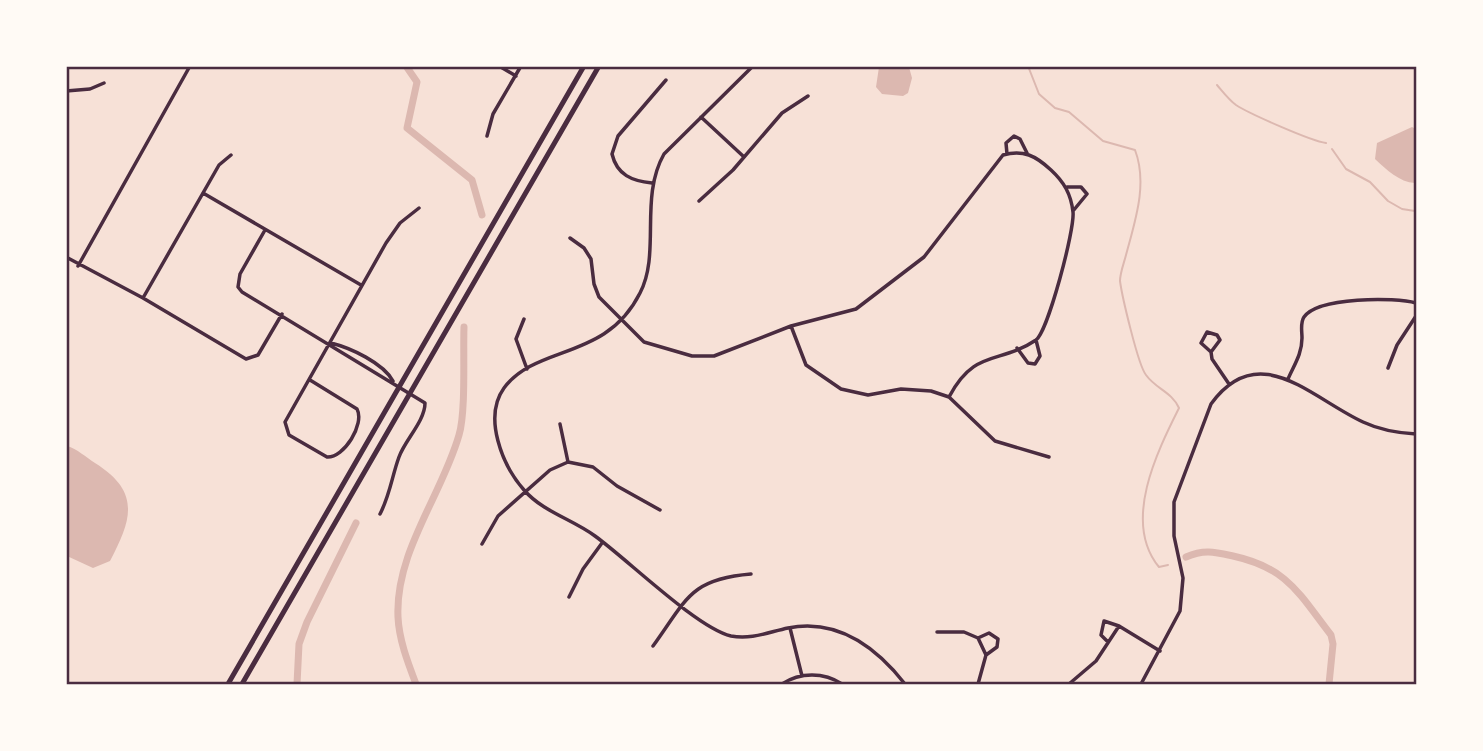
<svg xmlns="http://www.w3.org/2000/svg" width="1483" height="751" font-family="'Noto Sans',sans-serif">
	<style>
		.water { fill: #dcb8b0 }
		.lines { fill: none; stroke-linecap: round; stroke-linejoin: round }
		.stream { stroke: #dcb8b0; stroke-width: 2 }
		.canal { stroke: #dcb8b0; stroke-width: 7 }
		.minor { stroke: #4a2c40; stroke-width: 3.5 }
		.secondary { stroke: #4a2c40; stroke-width: 5 }
		.neatline { fill: none; stroke: #4a2c40; stroke-width: 2.5 }
	</style>
	<rect width="100%" height="100%" fill="#f7e1d7"/>
	<path class="water" d="M879 67H909L912 78 908 93 903 96 882 94 876 87Z
		M1412 127 1416 129 1415 183C1399 182 1387 170 1375 159L1377 143Z
		M67 446C77 449 86 457 95 463 141 492 132 519 110 561L93 568 67 556Z"/>
	<g class="lines">
		<path class="stream" d="M1028 66 1039 94 1055 108 1069 112 1103 141 1135 150C1148 184 1135 221 1126 255 1124 263 1120 273 1120 281 1122 296 1138 365 1146 375 1156 389 1172 392 1179 408 1157 452 1122 522 1159 567L1168 565
			M1217 85C1223 92 1229 100 1236 105 1250 114 1311 141 1326 143
			M1332 149 1346 169 1370 182 1388 201 1402 209 1415 211"/>
		<path class="canal" d="M406 66 417 82 407 128 472 180 482 215
			M1186 557C1204 549 1215 552 1233 556 1288 568 1299 594 1331 635L1333 644 1329 684
			M297 684 299 644 307 622 356 523
			M416 684C408 663 399 640 398 617 395 552 442 495 459 435 466 412 463 355 464 327"/>
		<path class="minor" d="M499 66 516 76
			M753 66 664 154C639 198 661 253 640 293 606 361 537 344 504 388 483 417 502 465 524 490 543 512 572 519 595 536 627 559 697 628 731 636 751 640 769 632 788 628 838 618 876 647 905 684
			M66 91 90 89 104 83
			M701 117 743 156
			M487 136 493 114 521 66
			M1007 154 1006 143 1014 136 1020 139 1027 153
			M652 183C632 181 617 175 612 154L618 136 666 80
			M1067 187H1081L1087 194 1073 211
			M203 193 361 285
			M699 201 733 170 782 113 808 96
			M265 230 240 274 238 287 242 292 425 403C425 421 405 440 399 457 392 476 390 495 380 514
			M570 238 584 248 591 259 594 284 599 297 644 342 692 356H714L791 326 856 309 924 257 1003 155C1023 149 1036 156 1051 170 1064 182 1071 194 1073 212 1075 229 1048 331 1036 340 999 365 975 348 949 397
			M66 257 143 298 246 359 258 355 282 314
			M78 266 190 66
			M143 298 219 165 231 155
			M524 319 516 339 527 369
			M791 326 806 365 841 389 868 395 901 389 931 391 949 397 995 441 1049 457
			M331 343C351 348 383 363 393 381
			M1017 348 1028 363 1035 364 1040 356 1036 340
			M1211 352 1201 343 1207 332 1217 335 1220 340 1211 352 1212 359 1229 384
			M1388 368 1397 345 1416 316
			M1288 379C1294 365 1302 354 1302 338 1302 331 1300 323 1304 317 1318 297 1395 297 1416 303
			M310 380 357 409C365 424 344 458 327 457L289 435 285 422 386 243 400 223 419 208
			M560 424 568 462
			M482 544 498 516 550 470 568 462 593 467 617 486 660 510
			M569 597 583 569 602 543
			M790 628 802 676
			M937 632H964L978 638 986 655 978 684
			M978 638 989 633 998 639 997 647 986 655
			M1108 642 1101 635 1104 621 1119 626
			M653 646C687 599 690 579 751 574
			M782 684C800 672 824 672 842 684
			M1069 684 1096 661 1119 626 1160 651
			M1141 684 1180 611 1183 578 1174 536V502L1211 404C1259 338 1311 398 1363 422 1380 430 1398 433 1416 434"/>
		<path class="secondary" d="M228 684 584 66
			M242 684 599 66"/>
	</g>
	<rect width="1483" height="751" fill="none" stroke="#fffaf5" stroke-width="136"/>
	<rect x="68" y="68" width="1347" height="615" class="neatline"/>
</svg>
